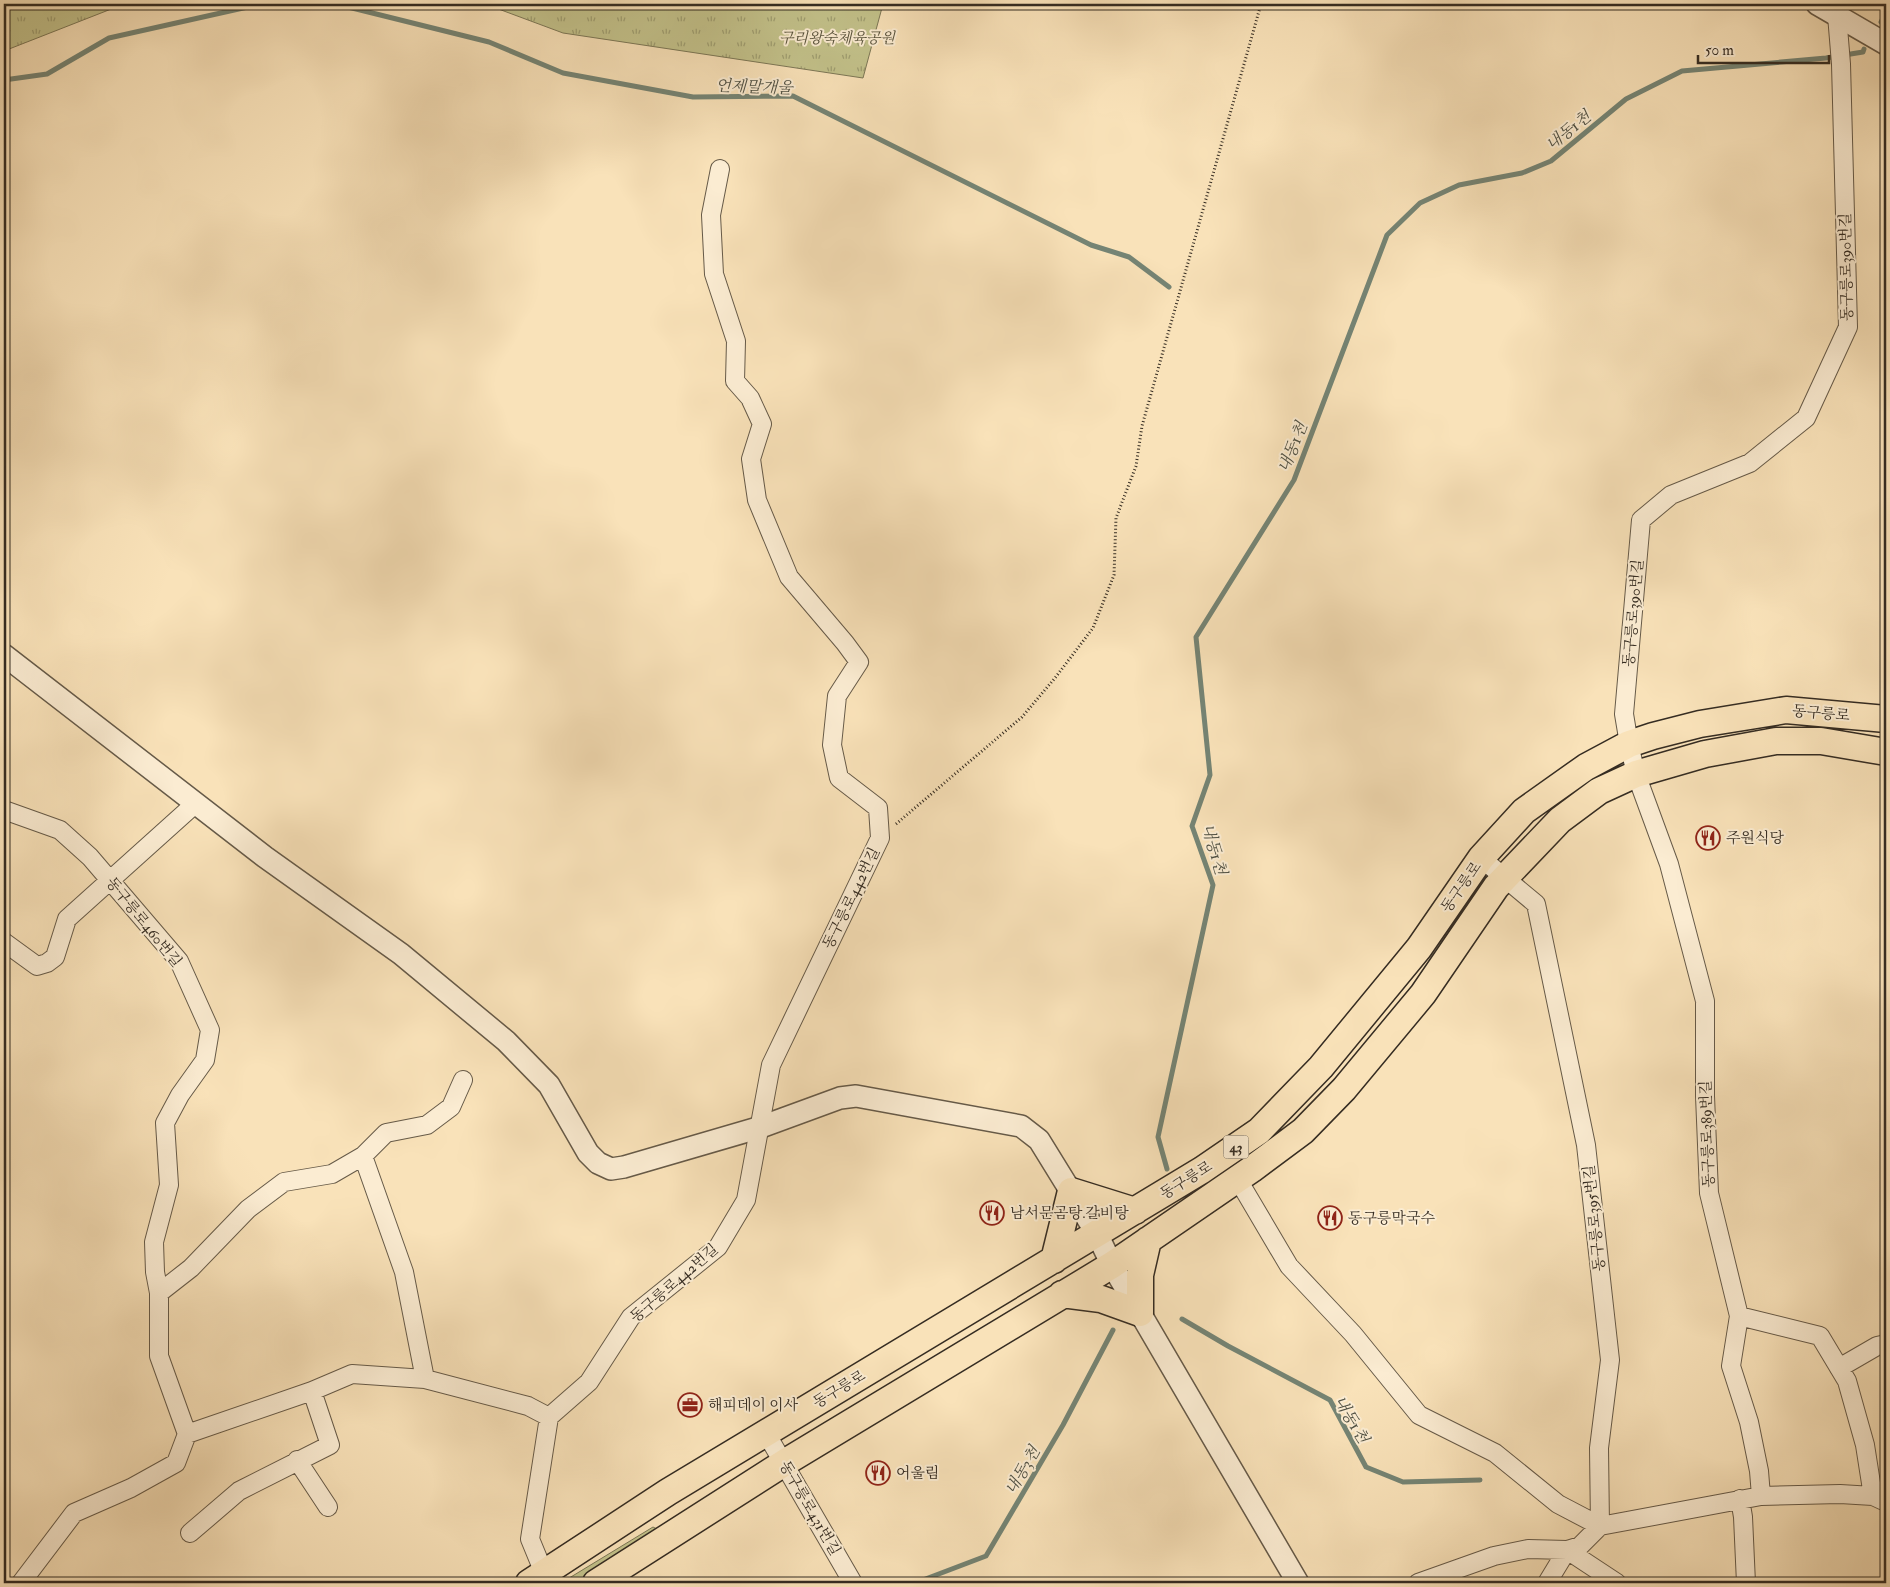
<svg xmlns="http://www.w3.org/2000/svg" width="1890" height="1587" font-family="'IM FELL Double Pica','Noto Serif KR',serif">
	<style>
		.green { fill: #c3c28b; stroke: #7c7756 }
		.park { fill: url(#park-tufts); stroke: #7c7756 }
		.lines { fill: none; stroke-linecap: round; stroke-linejoin: round }
		.stream { stroke: #758474; stroke-width: 5 }
		.minor-casing { stroke: #665a48; stroke-width: 20 }
		.tertiary-casing { stroke: #665a48; stroke-width: 24 }
		.primary-casing { stroke: #352c22; stroke-width: 29 }
		.path { stroke: #352c22; stroke-width: 3; stroke-dasharray: 1 2.5; stroke-linecap: butt }
		.minor { stroke: #fbecd2; stroke-width: 18 }
		.tertiary { stroke: #fbecd2; stroke-width: 21 }
		.primary { stroke: #f9e2b9; stroke-width: 26 }
		.labels { text-anchor: middle; stroke-width: 4; stroke-linejoin: round; paint-order: stroke }
		.shield { fill: #fbecd2; stroke: #706657; stroke-width: 1 }
		.shield-label { font-size: 14px; font-weight: bold; fill: #352c22 }
		.park-label { font-size: 15px; font-style: italic; fill: #58523c; stroke: #fbecd2 }
		.street-label { font-size: 15px; fill: #352c22; stroke: #fbecd2 }
		.poi-label { font-size: 15px; fill: #352c22; stroke: #fbecd2; text-anchor: start }
		.water-label { font-size: 16px; font-style: italic; fill: #505144; stroke: #fbecd2 }
	</style>
	<defs>
		<pattern id="park-tufts" width="24" height="20" patternUnits="userSpaceOnUse" patternTransform="scale(1.25)"><rect width="24" height="20" fill="#c3c28b"/><path d="M3 7l-1-3M5 7V3M7 7l1-3M15 17l-1-3M17 17v-4M19 17l1-3" fill="none" stroke="#9f9e71"/></pattern>
	</defs>
	<rect width="100%" height="100%" fill="#f9e2b9"/>
	<filter id="stains"><feTurbulence type="fractalNoise" baseFrequency=".004" numOctaves="4"/><feColorMatrix values="0 0 0 0 .2 0 0 0 0 .09 0 0 0 0 .02 0 0 0 .5 -.17"/></filter>
	<radialGradient id="worn" r=".72"><stop offset=".6" stop-color="#630" stop-opacity="0"/><stop offset="1" stop-color="#630" stop-opacity=".3"/></radialGradient>
	<path class="green" d="M653 1527 657 1529 658 1531 576 1583H561Z"/>
	<path class="park" d="M4 4H124L4 51Z
		M485 4H883L863 78 563 33Z"/>
	<g class="lines">
		<path class="stream" d="M336 4 489 42 563 73 693 97 793 96 1091 245 1129 257 1169 287
			M1881 22 1886 12
			M4 80 47 74 109 38 261 4
			M1167 1169 1158 1137 1213 885 1192 826 1210 775 1196 637 1294 480 1387 235 1420 203 1459 185 1522 173 1551 161 1626 99 1682 71 1826 58 1863 52 1864 49
			M1182 1319 1228 1346 1330 1400 1366 1467 1403 1482 1480 1480
			M915 1583 986 1556 1063 1425 1113 1330"/>
		<g class="minor-casing">
			<path id="minor" d="M4 810 60 830 90 857 179 961 210 1030 205 1060 180 1095 165 1123 169 1185 154 1242 155 1272 159 1293V1356L187 1434 176 1463 131 1488 74 1513 21 1583
				M1481 858 1536 904 1586 1145 1610 1360 1599 1448 1600 1526 1580 1546 1567 1550 1547 1583
				M4 942 37 966 47 963 55 957 67 919 196 803
				M363 1156 404 1272 425 1379
				M1237 1178 1289 1266 1353 1334 1419 1415 1495 1453 1558 1504 1600 1526 1761 1496 1840 1494 1873 1496 1886 1502
				M159 1293 191 1268 248 1209 284 1182 332 1174 363 1156 386 1133 427 1125 451 1107 463 1080
				M1739 1316 1820 1336 1847 1381 1865 1445 1873 1496
				M1839 1368 1877 1346 1886 1344
				M766 1433 853 1583
				M187 1434 312 1391 352 1374 425 1379 528 1406 549 1417
				M297 1460 328 1507
				M1761 1496 1759 1471 1749 1422 1731 1366 1739 1316 1709 1193 1705 1096V1001L1669 864 1636 774 1629 744 1624 714 1641 520 1671 495 1750 463 1806 418 1848 327 1841 64 1837 15
				M1740 1499 1743 1517 1746 1583
				M190 1533 239 1491 330 1445 312 1391
				M544 1573 530 1539 549 1417 589 1382 631 1317 718 1247 746 1200 771 1065 880 838 878 808 839 778 832 745 837 696 859 662 845 643 789 577 757 500 751 459 762 424 750 398 735 381 736 341 714 274 711 215 720 169
				M1418 1583 1494 1556 1528 1549 1567 1550 1617 1583"/>
		</g>
		<g class="tertiary-casing">
			<path id="tertiary" d="M1817 4 1886 44
				M4 655 265 857 401 954 506 1041 549 1085 588 1153 598 1163 611 1169 624 1167 761 1127 840 1098 856 1096 1021 1126 1039 1140 1097 1234 1112 1265 1298 1583"/>
		</g>
		<g class="primary-casing">
			<path id="primary" d="M1054 1260 1071 1191 1135 1211
				M1062 1294 1101 1299 1140 1313V1275L1148 1240
				M529 1583 668 1492 1202 1170 1259 1131 1321 1067 1419 948 1481 858 1524 811 1586 767 1629 744 1653 736 1700 724 1786 710 1886 719
				M596 1583 784 1463 1112 1265 1252 1169 1303 1131 1344 1089 1423 994 1496 887 1560 820 1599 791 1636 774 1705 754 1776 741H1821L1886 752"/>
		</g>
		<path class="path" d="M896 824 1022 717 1055 678 1093 628 1114 575 1116 518 1136 466 1142 426 1261 4"/>
		<use href="#minor" class="minor"/>
		<use href="#tertiary" class="tertiary"/>
		<use href="#primary" class="primary"/>
	</g>
	<defs>
		<g id="restaurant-ring" transform="scale(1.25)"><circle r="9.5" fill="#fbecd2" stroke="#8f2418" stroke-width="1.5"/><path d="M-5-6h1v4h1v-4h1v4h1v-4h1v5L-1.5 .5V6h-2V.5L-5-1ZM5-6V6H3V1.5H1.5Q1.5-4 5-6Z" fill="#8f2418"/></g>
		<g id="office-ring" transform="scale(1.25)"><circle r="9.5" fill="#fbecd2" stroke="#8f2418" stroke-width="1.5"/><path d="M-6-3h4V-5.5h4V-3h4V5H-6ZM-1-4.5V-3h2v-1.5ZM-6 0V1H6V0Z" fill="#8f2418"/></g>
	</defs>
	<g fill-rule="evenodd">
		<use href="#restaurant-ring" x="1708" y="838"/>
		<use href="#restaurant-ring" x="992" y="1213"/>
		<use href="#restaurant-ring" x="1330" y="1218"/>
		<use href="#office-ring" x="690" y="1405"/>
		<use href="#restaurant-ring" x="878" y="1473"/>
	</g>
	<g class="labels">
		<rect class="shield" x="1223.5" y="1135.5" width="25" height="23" rx="4"/>
		<g class="shield-label">
			<text x="1236" y="1152">43</text>
		</g>
		<g class="park-label">
			<text x="837" y="43">구리왕숙체육공원</text>
		</g>
		<g class="street-label">
			<text transform="translate(1846 267) rotate(-91)" y="5">동구릉로390번길</text>
			<text transform="translate(1633 613) rotate(-85)" y="5">동구릉로390번길</text>
			<text transform="translate(1821 713) rotate(5)" y="5">동구릉로</text>
			<text transform="translate(1461 887) rotate(-55)" y="5">동구릉로</text>
			<text transform="translate(851 898) rotate(-64)" y="5">동구릉로442번길</text>
			<text transform="translate(144 922) rotate(51)" y="5">동구릉로460번길</text>
			<text transform="translate(1707 1134) rotate(-92)" y="5">동구릉로389번길</text>
			<text transform="translate(1186 1180) rotate(-32)" y="5">동구릉로</text>
			<text transform="translate(1594 1218) rotate(-96)" y="5">동구릉로395번길</text>
			<text transform="translate(674 1283) rotate(-41)" y="5">동구릉로442번길</text>
			<text transform="translate(839 1389) rotate(-31)" y="5">동구릉로</text>
			<text transform="translate(810 1508) rotate(60)" y="5">동구릉로431번길</text>
		</g>
		<g class="poi-label">
			<text x="1726" y="843">주원식당</text>
			<text x="1010" y="1218">남서문곰탕.갈비탕</text>
			<text x="1348" y="1223">동구릉막국수</text>
			<text x="708" y="1410">해피데이 이사</text>
			<text x="896" y="1478">어울림</text>
		</g>
		<g class="water-label">
			<text transform="translate(754 86) rotate(2)" y="6">언제말개울</text>
			<text transform="translate(1568 130) rotate(-39)" y="6">내동1천</text>
			<text transform="translate(1292 447) rotate(-68)" y="6">내동1천</text>
			<text transform="translate(1215 849) rotate(74)" y="6">내동1천</text>
			<text transform="translate(1352 1419) rotate(59)" y="6">내동1천</text>
			<text transform="translate(1022 1470) rotate(-60)" y="6">내동3천</text>
		</g>
	</g>
	<rect width="1890" height="1587" fill="none" stroke="#f9e2b9" stroke-width="20"/>
	<rect x="5" y="5" width="1880" height="1577" fill="none" stroke="#352c22" stroke-width="2.5"/>
	<rect x="10" y="10" width="1870" height="1567" fill="none" stroke="#352c22"/>
	<path d="M1698 55v8h131v-8" fill="none" stroke="#352c22" stroke-width="2.5"/>
	<text x="1705" y="55" font-size="15" fill="#352c22" stroke="#fbecd2" stroke-width="4" paint-order="stroke">50 m</text>
	<rect width="100%" height="100%" filter="url(#stains)"/>
	<rect width="100%" height="100%" fill="url(#worn)"/>
</svg>
